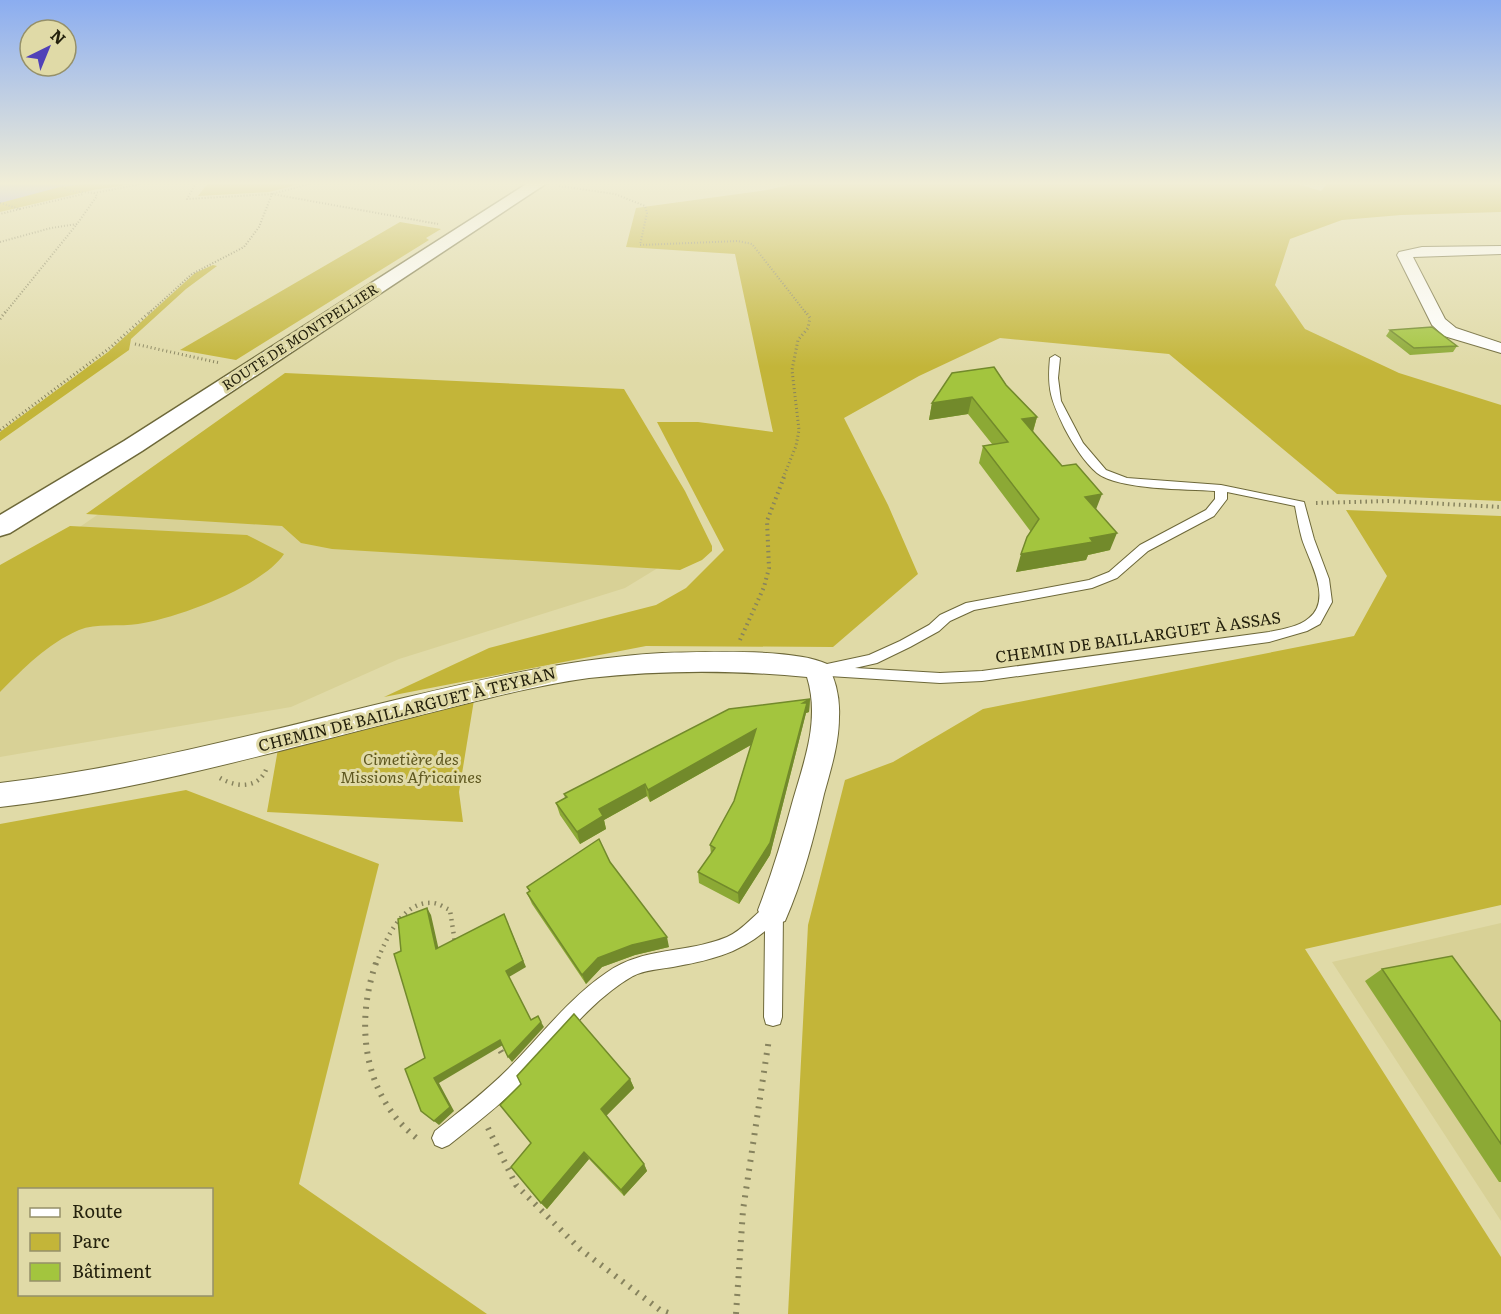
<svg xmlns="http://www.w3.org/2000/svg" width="1501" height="1314" font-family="Literata,serif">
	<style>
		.built { fill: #d8d196 }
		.green { fill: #c3b539; fill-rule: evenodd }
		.water { fill: #a1a2fd }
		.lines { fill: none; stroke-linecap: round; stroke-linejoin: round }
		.service-casing { stroke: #6d6839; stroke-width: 2 }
		.minor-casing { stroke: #6d6839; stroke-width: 2 }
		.secondary-casing { stroke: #6d6839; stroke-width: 3 }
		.path-far4 { stroke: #87835e; stroke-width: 2; stroke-dasharray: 1 2; stroke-linecap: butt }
		.path-far3 { stroke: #87835e; stroke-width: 3; stroke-dasharray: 1 3; stroke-linecap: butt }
		.path-far2 { stroke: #87835e; stroke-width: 4; stroke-dasharray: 1.5 4; stroke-linecap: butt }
		.path-far1 { stroke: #87835e; stroke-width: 4.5; stroke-dasharray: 1.5 5; stroke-linecap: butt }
		.path { stroke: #87835e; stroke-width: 6; stroke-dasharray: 2 7; stroke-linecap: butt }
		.service { fill: #fff; fill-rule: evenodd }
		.minor { fill: #fff; fill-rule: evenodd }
		.secondary { fill: #fff; fill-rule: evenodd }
		.wall { fill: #8ca935 }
		.shaded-wall { fill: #728a2b }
		.building { fill: #a3c53e; stroke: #728a2b; stroke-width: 1.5 }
		.labels { text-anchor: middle; stroke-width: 6; stroke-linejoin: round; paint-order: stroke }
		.far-street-label { font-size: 14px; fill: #24210d; stroke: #e0daa7 }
		.street-label { font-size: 16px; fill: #24210d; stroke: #e0daa7 }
		.park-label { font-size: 16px; font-style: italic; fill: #5f5820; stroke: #e0daa7 }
	</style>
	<rect width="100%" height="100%" fill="#e0daa7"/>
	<path class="built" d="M293 381 689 549 625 588 399 659 291 707 0 757V576L68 535Z
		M1501 923V1221L1332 962Z"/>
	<path class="green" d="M0 183H140L93 190 0 212Z
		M208 183H304L269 192 198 196Z
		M797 183H1295L1321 191 1328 183H1501V212L1401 215 1342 220 1290 239 1275 285 1305 329 1399 373 1501 405V501L1337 494 1169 354 1000 338 919 376 844 418 888 505 918 574 833 647 646 646 384 697 489 648 656 605 686 588 724 550 657 422H698L773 432 735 254 626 247 636 208 767 190Z
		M400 222 441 229 426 238 429 240 236 360 180 350Z
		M213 265 217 266 186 289 131 339 129 350 0 441V432L108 352 195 273Z
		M285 373 624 389 685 491 712 546V551L702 560 680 570 332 549 301 543 282 526 86 514Z
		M1346 510 1501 516V905L1305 949 1501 1257V1314H788L808 925 845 780 893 762 983 709 1354 636 1387 576Z
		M70 526 247 535 284 554C262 587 177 618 138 624 120 627 96 623 79 630 47 644 24 668 0 692V565Z
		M474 700 459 792 463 822 267 812 278 749Z
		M186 790 379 864 299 1184 487 1314H0V824ZM20 1190H212V1294H20Z"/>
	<path class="water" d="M0 183H93L60 187 0 203Z"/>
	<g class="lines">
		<g class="service-casing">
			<path id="service" d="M1055 355 1060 358 1058 378 1061 401 1083 443 1106 470 1127 478 1221 485 1304 502 1314 539 1329 579 1332 602 1320 624 1307 631 1269 642 982 681 940 683 813 675 811 671 813 667 869 655 900 641 929 625 940 615 966 603 1089 580 1109 572 1140 545 1206 510 1215 499V491C1188 489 1118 490 1097 473 1084 462 1073 444 1065 429 1051 400 1047 390 1050 358ZM1227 492 1295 506C1297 517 1299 528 1302 539 1309 561 1333 599 1309 618 1299 627 1282 629 1269 632L982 671 940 673 855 668 877 663 910 647 939 631 950 621 974 610 1092 588 1117 578 1148 551 1214 516 1227 499Z
				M774 902 780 904 783 910 782 1017 780 1024 773 1026 766 1024 764 1017 765 931C738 954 707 961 673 967 660 969 645 970 633 976 588 1002 557 1047 522 1083 499 1106 474 1125 449 1145L442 1148 435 1145 432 1138 435 1131C460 1111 485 1092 508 1069 540 1037 568 999 606 973 644 946 686 954 727 937 746 929 758 908 774 902Z"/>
		</g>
		<g class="minor-casing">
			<path id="minor" d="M1501 246V254L1413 257 1445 319 1456 328 1501 343V353L1444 336 1432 325 1397 255 1399 252 1422 247Z
				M662 653C701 652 794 648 827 664 836 680 840 699 839 717 839 743 831 769 824 794 814 837 803 880 785 921L774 925 763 921 758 910C772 874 783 837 793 800 805 759 820 719 807 677 734 670 662 670 589 678 531 686 474 702 417 716 279 750 141 791 0 807V783C138 767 273 729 408 697 493 677 575 658 662 653Z"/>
		</g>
		<g class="secondary-casing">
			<path id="secondary" d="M528 183H547L142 451 10 533 0 536V515L124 441Z"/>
		</g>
		<path class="path-far4" d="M196 183 187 199 272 194 313 183
			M559 186 615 194 645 206 647 213 640 245 738 241 752 244 806 313
			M94 193 147 183
			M0 203 20 209 0 214
			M20 209 83 194
			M0 242 51 228 77 224 97 196 94 193 71 191 61 186
			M5 313 77 224
			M149 313 192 274 244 247 259 227 272 194 438 224"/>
		<path class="path-far3" d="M0 319 6 311
			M135 344 220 363
			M0 430 111 347 151 311
			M783 478 796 446 799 430 792 370 798 340 808 328 810 318 805 311"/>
		<path class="path-far2" d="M1316 503 1390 501 1501 507
			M740 640 764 587 769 568 767 521 784 477"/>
		<path class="path-far1" d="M220 778C237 788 260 789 267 767
			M376 964C385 941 402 900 433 903 438 903 445 908 450 910L455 943"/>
		<path class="path" d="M376 963C354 1026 364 1098 419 1140
			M496 1043 504 1057
			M488 1128 516 1185 580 1249 660 1310 671 1314
			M736 1314 743 1210 769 1039"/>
		<use href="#service" class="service"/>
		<use href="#minor" class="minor"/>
		<use href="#secondary" class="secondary"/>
	</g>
	<path class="wall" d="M1390 330 1457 346 1453 352 1410 355 1386 336Z
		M1006 385 1037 417 1033 432 1096 509 1110 550 1088 555 1086 560 1016 572 1031 532 979 463 983 446 992 444 968 414 929 420 932 403Z
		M810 699 809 712 806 713 770 855 739 904 699 883 698 872 711 854 710 845 734 801 751 745 650 802 647 796 604 820 606 829 580 844 560 815 556 803 565 798 564 794Z
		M610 862 669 947 635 955 602 967 586 984 532 904 527 893 530 892 527 887Z
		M1382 969 1501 1022V1182H1499L1365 981Z
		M630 1079 634 1088 606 1116 644 1164 647 1171 624 1196 589 1159 547 1209 541 1203 531 1143Z"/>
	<path class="shaded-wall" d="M972 397 968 414 929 420 932 403Z
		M1037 417 1032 434 1022 419Z
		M1102 494 1095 512 1085 497Z
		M1117 533 1110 550 1088 555 1086 560 1016 572 1021 554 1090 538Z
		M810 699 809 712 806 713 770 855 739 904 738 893 803 703Z
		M756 729V742L650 802 648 790Z
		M645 784 647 796 604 820 606 829 580 844 577 832 599 809Z
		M427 908 431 915 440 955 436 949Z
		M504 914 526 967 509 977 506 971Z
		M667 937 669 947 635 955 602 967 586 984 582 975 598 958 632 945Z
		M541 1022 544 1027 512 1062 508 1057Z
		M500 1040 503 1045 439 1083 454 1111 439 1125 434 1121V1078Z
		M630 1079 634 1088 605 1117 601 1109Z
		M584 1152 589 1159 547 1209 541 1203Z
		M644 1164 647 1171 624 1196 621 1190Z"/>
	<path class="building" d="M1432 327 1457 346 1414 348 1390 330Z
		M994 367 1006 385 1037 417 1022 419 1062 466 1076 464 1102 494 1085 497 1117 533 1090 538 1093 542 1021 554 1027 537 1039 519 983 446 1008 442 972 397 932 403 952 373Z
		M810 699 803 703H807L770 843 738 893 698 872 715 848 710 845 734 801 756 729 648 790 645 784 599 809 603 816 577 832 556 803 567 797 564 794 729 709Z
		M599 839 610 862 667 937 632 945 598 958 582 975 527 893 530 891 527 887Z
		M427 908 436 949 504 914 523 961 506 971 531 1020 538 1016 541 1022 508 1057 500 1040 434 1078 450 1107 434 1121 421 1111 405 1069 425 1058 394 954 401 951 398 919Z
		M1452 956 1501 1022V1144L1382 969Z
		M574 1014 630 1079 601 1109 644 1164 621 1190 584 1152 541 1203 511 1167 531 1143 500 1105 521 1084 517 1076Z"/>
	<linearGradient id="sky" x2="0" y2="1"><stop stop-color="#8badf0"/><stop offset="0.5" stop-color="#f1eed7"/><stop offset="1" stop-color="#f1eed7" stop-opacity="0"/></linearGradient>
	<rect width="1501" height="367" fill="url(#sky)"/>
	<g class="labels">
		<g class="far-street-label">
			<text transform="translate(300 337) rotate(-33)" y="5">ROUTE DE MONTPELLIER</text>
		</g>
		<g class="street-label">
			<text transform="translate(1138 637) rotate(-8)" y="6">CHEMIN DE BAILLARGUET À ASSAS</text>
			<text transform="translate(407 709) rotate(-14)" y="6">CHEMIN DE BAILLARGUET À TEYRAN</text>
		</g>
		<g class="park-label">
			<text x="411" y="765">Cimetière des<tspan x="411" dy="18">Missions Africaines</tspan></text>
		</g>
	</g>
	<rect x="18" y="1188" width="195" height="108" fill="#e0daa7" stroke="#959069" stroke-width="1.5"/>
	<rect x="30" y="1208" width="30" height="9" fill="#ffffff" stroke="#959069" stroke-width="1.5"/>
	<text x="72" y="1218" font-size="18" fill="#24210d">Route</text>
	<rect x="30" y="1233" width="30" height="18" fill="#c3b539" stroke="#959069" stroke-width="1.5"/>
	<text x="72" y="1248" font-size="18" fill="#24210d">Parc</text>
	<rect x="30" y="1263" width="30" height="18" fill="#a3c53e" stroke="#959069" stroke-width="1.5"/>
	<text x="72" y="1278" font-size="18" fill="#24210d">Bâtiment</text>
	<g transform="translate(48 48) rotate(43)"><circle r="28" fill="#e0daa7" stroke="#959069" stroke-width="1.5"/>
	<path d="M0-4.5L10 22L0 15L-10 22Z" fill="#5041b8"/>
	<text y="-9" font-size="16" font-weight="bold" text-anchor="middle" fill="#24210d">N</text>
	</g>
</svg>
